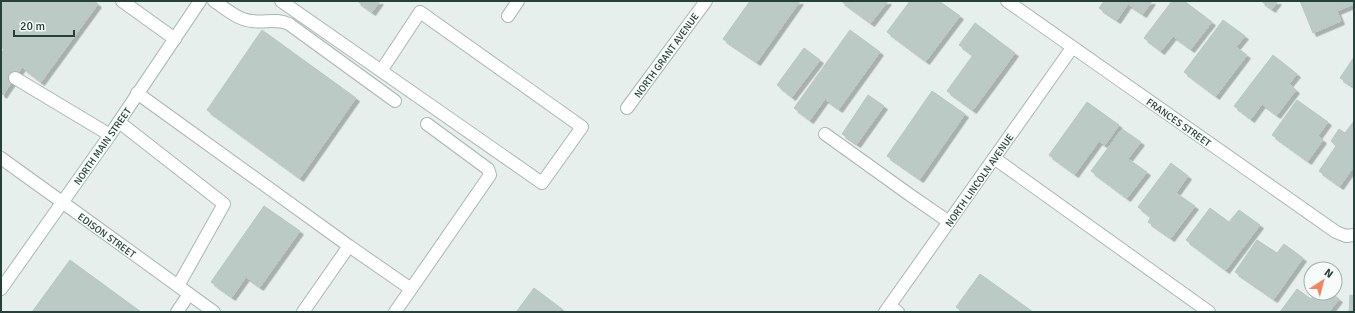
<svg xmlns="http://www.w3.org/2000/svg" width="1355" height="313" font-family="Signika,sans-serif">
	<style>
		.building { fill: #bbcac4; stroke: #b8c9c2; filter: url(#shadow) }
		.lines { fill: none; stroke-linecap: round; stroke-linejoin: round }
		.service-casing { stroke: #a8b8b2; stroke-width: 14 }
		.minor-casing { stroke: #a8b8b2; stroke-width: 14 }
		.tertiary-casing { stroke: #a8b8b2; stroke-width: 14 }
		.secondary-casing { stroke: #a4bbb3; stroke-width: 14 }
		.service { stroke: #fff; stroke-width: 12 }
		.minor { stroke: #fff; stroke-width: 12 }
		.tertiary { stroke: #fff; stroke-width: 12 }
		.secondary { stroke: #fff; stroke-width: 12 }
		.labels { text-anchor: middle; stroke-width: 3; stroke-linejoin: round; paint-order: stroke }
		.street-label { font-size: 10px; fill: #24423a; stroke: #f7fbf9 }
	</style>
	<defs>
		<filter id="shadow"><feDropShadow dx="3.5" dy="3.5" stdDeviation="0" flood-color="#0004"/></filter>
	</defs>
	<rect width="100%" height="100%" fill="#e6efeb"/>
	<path class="building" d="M1 1H94L98 4 41 82 22 67 3 95 1 93V54L4 49 1 47Z
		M357 1H380L372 12Z
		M750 1H800L757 62 723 39Z
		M841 1H888L871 23Z
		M910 1H939L960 16 926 61 887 32Z
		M1104 1H1152L1143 14 1128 4 1117 20 1099 8Z
		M1172 1H1184L1212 22 1191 49 1173 36 1161 51 1144 38Z
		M1261 1H1278L1272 9Z
		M1300 1H1353L1354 4 1337 11 1341 21 1313 33Z
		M1223 20 1245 36 1236 47 1247 55 1216 96 1184 72Z
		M975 23 1015 53 973 110 947 91 973 55 959 45Z
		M262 30 356 98 300 178 207 110Z
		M850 30 880 52 839 109 825 99 810 120 794 108Z
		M804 48 820 60 792 97 777 85Z
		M1273 55 1297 74 1289 84 1296 90 1277 115 1262 104 1251 119 1234 106Z
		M1354 57V87L1340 78Z
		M932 91 965 114 920 179 887 156Z
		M868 95 884 106 857 144 842 134Z
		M1297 100 1328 122 1318 136 1323 140 1308 161 1272 135Z
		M1087 102 1119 125 1105 145 1099 141 1075 174 1049 155Z
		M1354 121V166L1340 186 1319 171 1336 146 1331 141 1339 129 1345 133Z
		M1122 129 1141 142 1128 159 1147 172 1127 198 1091 171Z
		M1171 163 1188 176 1176 193 1195 206 1171 238 1148 222 1151 217 1138 207Z
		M264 206 300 231 260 287 246 277 232 297 211 282Z
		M1210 208 1229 222 1239 210 1260 225 1226 270 1186 240Z
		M1257 240 1277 253 1284 244 1303 258 1274 299 1235 272Z
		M70 260 141 312H32Z
		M980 274 1033 312H963L956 307Z
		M534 288 562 309 559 312 517 311Z
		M1297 289 1311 299 1315 293H1331L1339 299 1329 312H1280Z
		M1350 295 1354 296V312H1349Z"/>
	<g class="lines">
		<g class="service-casing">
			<path id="service" d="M122 1 175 39
				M214 1C225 8 238 20 252 21 265 23 276 18 289 24L395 101
				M281 1 542 183 582 127 420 12 381 71
				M508 16 518 1
				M15 78 110 135
				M137 93 349 246 303 312
				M119 122 224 204 178 286
				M825 134 910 195 949 222
				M994 158 1209 312
				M349 246 411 289 395 312
				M411 289 490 175 488 169 427 124
				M890 306 898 312
				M177 312 189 294"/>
		</g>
		<g class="minor-casing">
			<path id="minor" d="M1007 1 1336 232 1346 236 1354 235
				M627 108 706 1
				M1 158 62 202
				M885 312 1072 48"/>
		</g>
		<g class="tertiary-casing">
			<path id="tertiary" d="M62 202 214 312"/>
		</g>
		<g class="secondary-casing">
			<path id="secondary" d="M1 289 110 135 200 1"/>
		</g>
		<use href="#service" class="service"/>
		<use href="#minor" class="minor"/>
		<use href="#tertiary" class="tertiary"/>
		<use href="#secondary" class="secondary"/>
	</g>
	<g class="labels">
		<g class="street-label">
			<text transform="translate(666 55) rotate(-54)" y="4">NORTH GRANT AVENUE</text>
			<text transform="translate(1179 122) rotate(35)" y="4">FRANCES STREET</text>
			<text transform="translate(102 146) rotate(-55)" y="4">NORTH MAIN STREET</text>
			<text transform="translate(979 180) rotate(-55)" y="4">NORTH LINCOLN AVENUE</text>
			<text transform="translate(107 235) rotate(36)" y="4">EDISON STREET</text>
		</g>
	</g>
	<rect width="1355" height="313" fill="none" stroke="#24423a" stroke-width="4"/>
	<g transform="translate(1323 281) rotate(36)"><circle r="19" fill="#f7fbf9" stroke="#a3b1ad"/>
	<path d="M0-3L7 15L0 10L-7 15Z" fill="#f4845f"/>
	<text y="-6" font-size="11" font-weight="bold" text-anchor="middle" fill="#24423a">N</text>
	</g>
	<path d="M14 30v6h60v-6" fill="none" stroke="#24423a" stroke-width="2"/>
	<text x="20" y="30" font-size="12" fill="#24423a" stroke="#f7fbf9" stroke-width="3" paint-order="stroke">20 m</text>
</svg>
